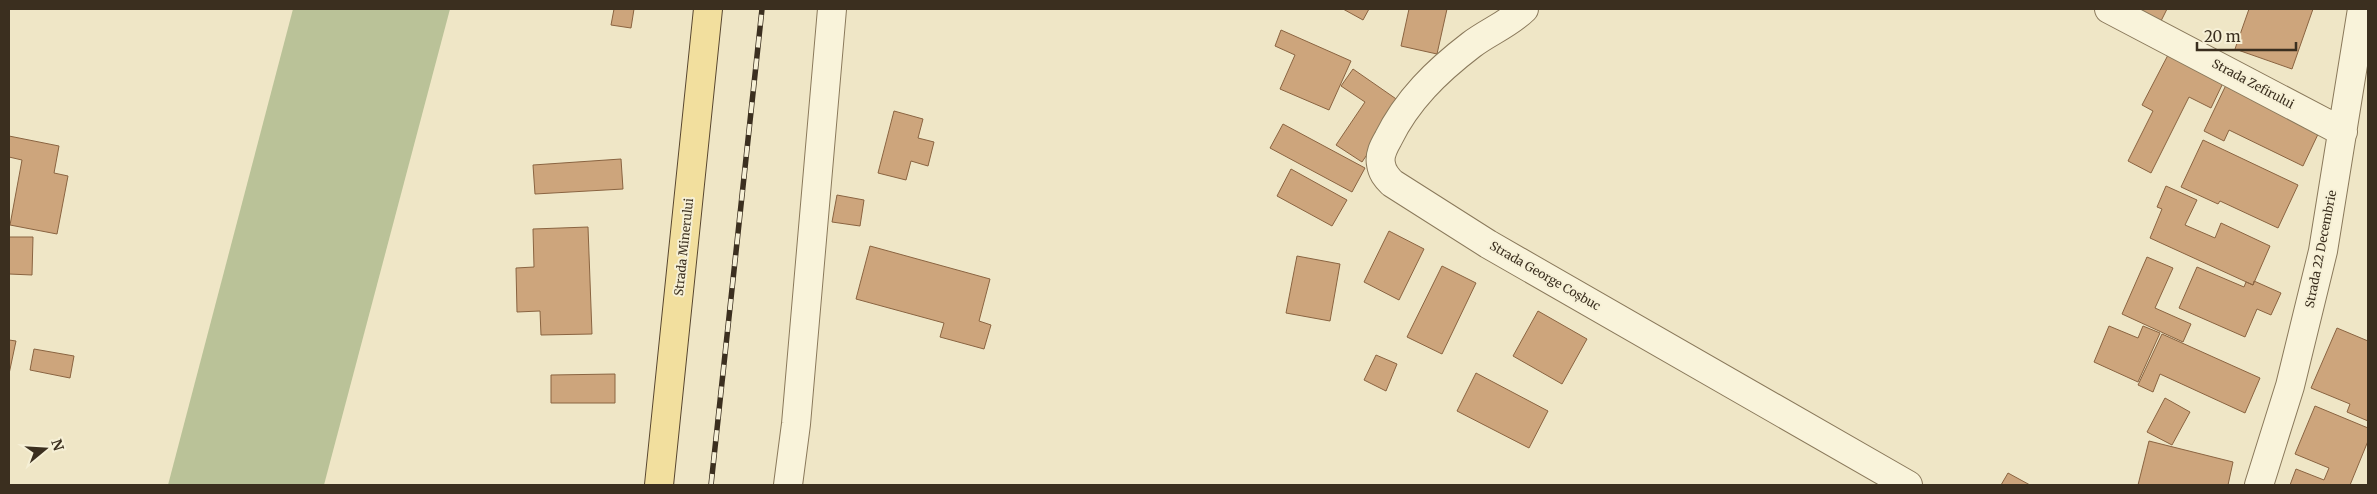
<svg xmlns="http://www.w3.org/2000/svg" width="2377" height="494" font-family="Merriweather,serif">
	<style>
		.cemetery { fill: #bac298 }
		.building { fill: #cda57c; stroke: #8a6441 }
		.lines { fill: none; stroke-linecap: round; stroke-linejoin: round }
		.street-casing { stroke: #8a795b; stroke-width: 30 }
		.primary-casing { stroke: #58462f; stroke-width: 30 }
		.street { stroke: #f9f3da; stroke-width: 28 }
		.primary { stroke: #f2df9e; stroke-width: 28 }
		.rail-casing { stroke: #3b2f1f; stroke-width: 5.5 }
		.rail { stroke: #f6f0d6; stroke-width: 4; stroke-dasharray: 11; stroke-linecap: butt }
		.labels { text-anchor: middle; stroke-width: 4; stroke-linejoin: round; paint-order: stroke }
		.street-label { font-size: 12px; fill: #3b2f1f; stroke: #f6f0d6 }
	</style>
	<rect width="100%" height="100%" fill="#efe6c6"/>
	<path class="cemetery" d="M293 9H450L324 485H168Z"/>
	<path class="building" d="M614 9H634L631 28 611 25Z
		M1343 9H1369L1363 20Z
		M1409 9H1447L1437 54 1401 46Z
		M2137 9H2167L2161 21Z
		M2249 9H2313L2292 69 2235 49Z
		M1281 30 1351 61 1329 110 1280 89 1295 55 1275 46Z
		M2168 55 2223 83 2211 108 2189 97 2151 173 2128 161 2153 111 2142 105Z
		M1353 69 1402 103 1362 162 1336 145 1365 102 1341 86Z
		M2226 85 2320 130 2303 166 2229 130 2224 141 2204 131Z
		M894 111 923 119 918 138 934 142 928 166 911 161 906 180 878 173Z
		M1283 124 1365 168 1352 192 1270 148Z
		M9 136 59 146 54 173 68 176 57 234 10 225 22 160 9 157Z
		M2203 140 2298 185 2278 228 2220 201 2218 204 2181 187Z
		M621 159 623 189 535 194 533 165Z
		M1291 169 1347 200 1332 226 1277 196Z
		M2166 186 2197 200 2185 225 2215 238 2221 223 2270 246 2253 285 2150 238 2162 209 2157 207Z
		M837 195 864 200 860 226 832 222Z
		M588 227 592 334 541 335 540 311 517 312 516 268 534 267 533 229Z
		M1389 231 1424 249 1399 300 1364 282Z
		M9 237H33L32 275 9 274Z
		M870 246 990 279 979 321 991 325 984 349 940 337 944 323 856 299Z
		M1297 256 1340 264 1330 321 1286 313Z
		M2147 257 2173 268 2155 308 2191 324 2183 342 2122 314Z
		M1442 266 1476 283 1442 354 1407 337Z
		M2197 267 2244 287 2246 282 2253 285 2254 281 2281 293 2271 315 2257 309 2245 337 2179 308Z
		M1538 311 1587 339 1562 384 1513 356Z
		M2109 326 2138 338 2143 326 2160 333 2138 382 2094 362Z
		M2337 328 2368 341V421L2347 412 2350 404 2311 388Z
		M2162 334 2260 378 2245 413 2160 374 2153 392 2138 385Z
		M9 340 16 341 9 374Z
		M34 349 74 356 70 378 30 370Z
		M1376 355 1397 364 1386 391 1364 380Z
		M1476 373 1548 411 1529 448 1457 411Z
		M615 374V403H551V375Z
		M2165 398 2190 412 2172 445 2147 432Z
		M2315 406 2368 428V441L2350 485H2290L2296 469 2324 480 2329 468 2295 454Z
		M2149 441 2233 462 2228 485H2138Z
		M2008 473 2030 485H2001Z"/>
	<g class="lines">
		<g class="street-casing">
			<path id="street" d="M1524 9C1509 24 1488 32 1471 45 1437 71 1407 100 1388 139 1384 146 1379 155 1381 164 1382 172 1386 177 1392 183L1488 244 1908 485
				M2109 9 2343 132
				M788 485 796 424 832 9
				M2259 485 2290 386 2323 251 2362 9"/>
		</g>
		<g class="primary-casing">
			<path id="primary" d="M659 485 708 9"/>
		</g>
		<use href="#street" class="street"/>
		<use href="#primary" class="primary"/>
		<g class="rail-casing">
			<path id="rail" d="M711 485 762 9"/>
		</g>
		<use href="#rail" class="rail"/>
	</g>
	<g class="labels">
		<g class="street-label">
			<text transform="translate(2253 84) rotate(28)" y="4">Strada Zefirului</text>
			<text transform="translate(684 247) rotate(-84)" y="4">Strada Minerului</text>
			<text transform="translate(2321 249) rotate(-79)" y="4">Strada 22 Decembrie</text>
			<text transform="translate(1545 276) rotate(30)" y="4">Strada George Coșbuc</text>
		</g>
	</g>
	<rect width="2377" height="494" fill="none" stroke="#3b2f1f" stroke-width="20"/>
	<g transform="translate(45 449) rotate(72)" stroke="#f6f0d6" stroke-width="4" paint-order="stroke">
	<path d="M0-4L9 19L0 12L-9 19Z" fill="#3b2f1f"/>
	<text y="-8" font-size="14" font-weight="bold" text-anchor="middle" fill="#3b2f1f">N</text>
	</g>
	<path d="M2197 42v8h99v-8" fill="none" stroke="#3b2f1f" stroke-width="2.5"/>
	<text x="2204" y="42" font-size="15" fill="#3b2f1f" stroke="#f6f0d6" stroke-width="4" paint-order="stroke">20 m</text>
</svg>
